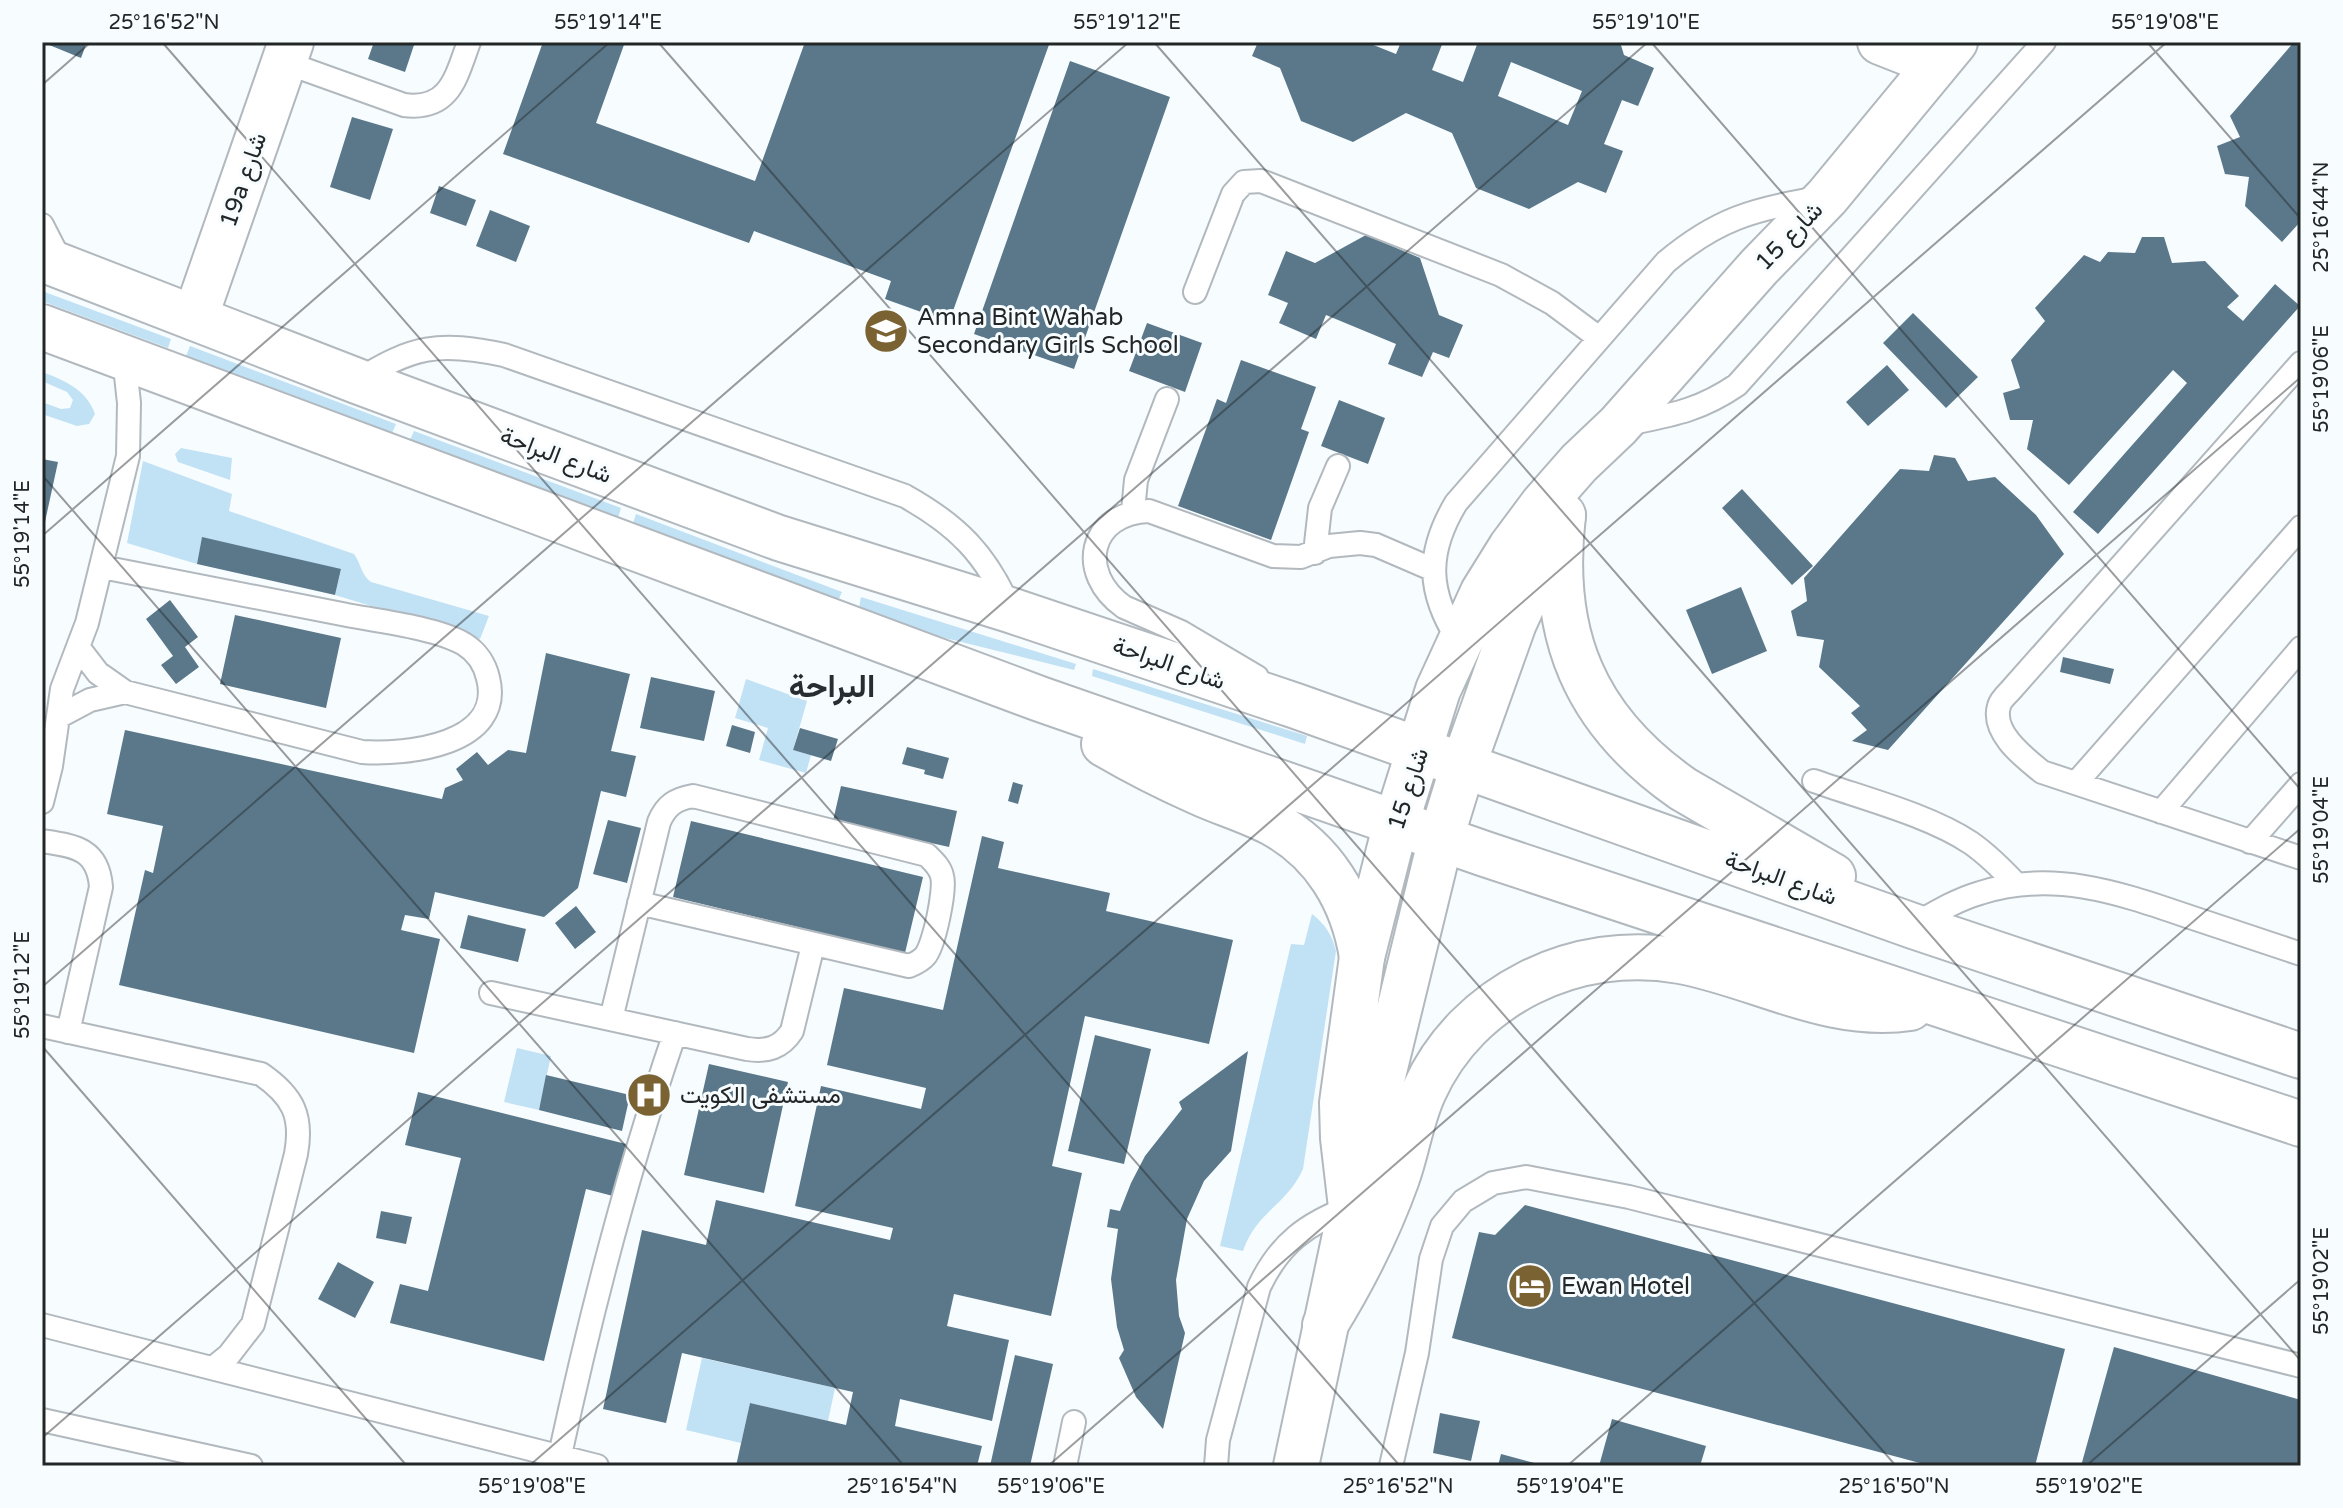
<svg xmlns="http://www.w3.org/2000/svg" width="2343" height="1508" font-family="'Varela Round',Vazirmatn,sans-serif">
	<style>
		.green { fill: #c1e1f5 }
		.building { fill: #5a788a; fill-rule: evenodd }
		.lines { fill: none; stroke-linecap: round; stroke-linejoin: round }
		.lane-casing { stroke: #b2b9be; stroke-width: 26 }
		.street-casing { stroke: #b2b9be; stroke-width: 48 }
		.secondary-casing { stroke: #b2b9be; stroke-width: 48 }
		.lane { stroke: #fff; stroke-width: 22 }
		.street { stroke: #fff; stroke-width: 44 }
		.secondary { stroke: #fff; stroke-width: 44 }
		.ticks { fill: none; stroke: #232627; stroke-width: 2; stroke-opacity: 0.45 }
		.labels { text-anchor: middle; stroke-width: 6; stroke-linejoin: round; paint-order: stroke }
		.street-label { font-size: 24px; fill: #232627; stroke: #f7fcff }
		.poi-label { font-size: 24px; fill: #232627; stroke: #f7fcff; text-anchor: start }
		.district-label { font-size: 32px; font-weight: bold; fill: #272d30; stroke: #f7fcff }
		.neatline { fill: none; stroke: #232627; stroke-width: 3 }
		.ticks-label { font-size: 20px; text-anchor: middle; fill: #232627 }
	</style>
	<rect width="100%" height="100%" fill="#f7fcff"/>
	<path class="green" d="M42 291 171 339 168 348 42 301Z
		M190 346 396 424 392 433 186 356Z
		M42 372C64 380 87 390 95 414L89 424 77 426 42 414V402L61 409 70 408 73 400 67 392 42 381Z
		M414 431 621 508 618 518 410 440Z
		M181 448 232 458 230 480 178 462 175 454Z
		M143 461 232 494 229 511 354 554C361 563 361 575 371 582L489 616 480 639 335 595 341 570 202 538 197 564 127 543Z
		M636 514 842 592 838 601 633 523Z
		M861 597 1076 664 1074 670 925 633 859 608Z
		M1093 669 1307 736 1305 744 1092 676Z
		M746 679 807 701 793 750 811 755 806 773 759 760 768 728 735 718Z
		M1312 914C1326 925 1332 935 1336 951L1303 1169C1287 1205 1256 1212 1243 1251L1220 1246 1291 944 1304 945Z
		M517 1048 551 1056 539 1110 504 1102Z
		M702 1358 835 1388 828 1421 750 1403 741 1443 686 1430Z"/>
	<path class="building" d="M42 42H87L81 58Z
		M374 42H415L405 72 368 59Z
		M543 42H625L596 123 755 181 805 42H1050L949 322 885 299 891 281 754 231 749 243 503 154Z
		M1258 42H1366L1396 54 1401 42H1443L1432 70 1463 82 1478 42H1620L1624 55 1654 68 1638 106 1622 100 1604 144 1623 151 1606 193 1578 182 1529 209 1476 188 1452 133 1406 113 1353 142 1301 121 1280 68 1252 56ZM1511 62 1582 91 1568 125 1498 96Z
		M2294 42H2301V221L2282 242 2245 206 2249 177 2225 174 2217 146 2240 137 2230 116Z
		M1070 61 1170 97 1074 369 974 334Z
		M352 117 393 129 370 200 330 187Z
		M439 186 476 200 466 226 430 213Z
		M490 210 530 226 516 262 476 246Z
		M1366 235 1420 258 1439 315 1463 325 1449 358 1433 352 1422 377 1388 364 1396 344 1326 315 1316 339 1279 323 1288 303 1268 295 1286 251 1315 263Z
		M2142 237H2164L2172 263 2205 261 2239 296 2227 307 2243 321 2275 284 2300 306 2098 534 2073 512 2187 383 2173 370 2069 485 2027 449 2033 420H2010L2003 393 2020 388 2011 360 2045 321 2035 308 2084 255 2100 262 2108 252 2135 253Z
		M1913 313 1978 377 1946 408 1883 343Z
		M1147 323 1202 343 1185 392 1129 371Z
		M1241 360 1316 387 1301 429 1309 432 1271 540 1178 506 1217 399 1226 403Z
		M1887 365 1909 390 1868 426 1846 402Z
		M1339 400 1385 418 1368 464 1321 446Z
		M1934 455 1955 458 1968 481 1995 477 2036 515 2064 554 1888 750 1852 741 1867 730 1851 713 1860 706 1819 667 1824 640 1797 636 1791 611 1807 601 1804 578 1900 469 1929 471Z
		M42 459 58 462 43 531 42 530Z
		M1742 489 1813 566 1792 585 1722 508Z
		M202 537 341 569 335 595 197 564Z
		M1741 587 1767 651 1712 674 1686 610Z
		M170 600 198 637 185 647 199 667 176 684 161 665 173 656 146 619Z
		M235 615 341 638 326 708 220 684Z
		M546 653 630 674 611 751 636 756 626 797 601 791 578 888 544 917 435 892 429 919 405 915 401 930 440 939 414 1053 119 985 145 870 153 873 163 826 107 814 125 730 442 799 445 788 463 780 456 769 477 752 488 765 508 750 526 753Z
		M2063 657 2114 669 2110 684 2060 672Z
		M651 677 715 691 704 741 640 728Z
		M732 725 755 732 750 753 726 746Z
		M800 728 838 739 831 761 793 750Z
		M907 747 949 758 943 779 924 774 925 770 902 764Z
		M1013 782 1023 785 1018 804 1008 801Z
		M841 786 957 811 949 847 833 821Z
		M608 820 641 828 627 883 593 874Z
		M691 821 923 877 905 953 673 897Z
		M982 836 1004 842 998 868 1110 893 1106 911 1233 940 1209 1044 1085 1016 1052 1166 1082 1173 1051 1316 954 1294 947 1326 1009 1340 992 1421 900 1399 895 1426 982 1446 977 1466H736L750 1403 846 1425 853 1392 682 1353 666 1423 603 1409 642 1230 706 1245 716 1200 890 1240 893 1228 795 1206 821 1086 921 1109 926 1088 827 1065 844 988 943 1010Z
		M576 906 596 932 575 949 555 923Z
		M468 915 526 929 518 962 460 948Z
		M1095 1035 1151 1049 1124 1164 1068 1151Z
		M1248 1051 1231 1151 1204 1181 1187 1219 1176 1280 1179 1316 1185 1333 1163 1429 1136 1397 1119 1358 1124 1350 1117 1327 1111 1279 1118 1229 1107 1227 1110 1209 1120 1211 1131 1183 1145 1156 1182 1109 1179 1102Z
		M709 1064 788 1082 764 1193 684 1175Z
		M546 1075 630 1095 622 1131 539 1110Z
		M418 1092 626 1144 613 1196 586 1189 544 1361 390 1323 400 1284 428 1291 461 1158 405 1145Z
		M1525 1205 2065 1349 2035 1466H1931L1452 1338 1479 1232 1495 1235Z
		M381 1211 412 1217 406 1244 376 1238Z
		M338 1262 374 1282 355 1318 318 1299Z
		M2114 1347 2301 1400V1466H2081Z
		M1015 1355 1053 1364 1030 1466H990Z
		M1440 1413 1480 1421 1471 1461 1433 1453Z
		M1612 1419 1706 1446 1700 1466H1599Z
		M1501 1454 1542 1465V1466H1498Z"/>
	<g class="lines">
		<g class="lane-casing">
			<path id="lane" d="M284 62 404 105C450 111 456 77 469 42
				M42 225 63 266
				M1195 292 1233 194 1244 182 1261 181 1501 275 1552 303 1599 338
				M2301 363 2010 691C2006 695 2000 701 1999 706 1991 733 2025 758 2042 772L2301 858
				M357 381C412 346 439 341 504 355L905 496C957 525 986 554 1010 609
				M1627 424C1671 415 1699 411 1737 385L2044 42
				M1133 511 1136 480 1167 399
				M1315 553 1320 508 1338 466
				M1459 641C1427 592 1426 553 1456 503L1666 262C1717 219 1754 209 1818 198
				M78 647 98 673 125 692 362 752C406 755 505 745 488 678 485 665 477 652 464 644 437 628 379 621 347 615 265 599 183 583 102 567
				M1257 677 1181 632 1124 607C1076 573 1089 513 1149 511L1273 556 1301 557 1329 546 1360 543 1376 545 1434 570
				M58 717 90 700 125 692
				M1814 781C1862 798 1929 815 1971 843 1988 855 2003 870 2017 885
				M2076 783 2301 527
				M42 802 51 766 62 689 87 623 128 456 129 403 124 357
				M2161 812 2301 648
				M42 841C74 846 98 848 101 887L68 1032
				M2250 842 2301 784
				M1914 925C1935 913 1956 900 1980 893 2051 870 2117 892 2184 915 2223 928 2262 941 2301 954
				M491 993 747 1049C767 1052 781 1048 792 1031L813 945
				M611 1019 659 822C666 805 676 799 693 796L927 855C933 861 940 867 942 876 946 889 934 946 925 956 921 961 914 964 909 966L639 903
				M42 1026 261 1074C293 1096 303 1116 296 1154L253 1324 229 1355 213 1368
				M42 1325 597 1466
				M42 1420 251 1466
				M560 1455C591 1312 627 1172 675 1033
				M1065 1466 1074 1422
				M1216 1466 1218 1440 1259 1287C1279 1244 1307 1223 1351 1207
				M1391 1466 1417 1353 1431 1259 1442 1226 1463 1201 1493 1183 1526 1177 1629 1197 2301 1366"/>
		</g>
		<g class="street-casing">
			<path id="street" d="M1880 42 1936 64
				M195 318 291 42
				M1351 1207 1343 1138 1342 1103 1362 957 1396 823 1438 690 1483 592 1511 547 1543 504 1579 463 1618 426 1759 267 1827 197 1955 42
				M1296 1466 1351 1207 1441 838 1464 763 1514 623 1563 516"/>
		</g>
		<g class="secondary-casing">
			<path id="secondary" d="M42 259 357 381 779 538 1010 610 1296 706 1913 926 2301 1056
				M42 327 1040 699 1485 854 2301 1124
				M1563 515C1549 634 1584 720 1683 789L1833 876
				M1104 744C1135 762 1166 778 1198 792 1222 803 1249 811 1272 823 1324 851 1353 900 1362 957
				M1325 1325C1354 1278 1378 1231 1397 1178 1407 1150 1411 1119 1424 1091 1467 995 1576 942 1680 961 1757 975 1828 1020 1910 1008"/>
		</g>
		<use href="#lane" class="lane"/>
		<use href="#street" class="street"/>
		<use href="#secondary" class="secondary"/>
	</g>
	<path class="ticks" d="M162 42 1400 1466M658 42 1896 1466M1154 42 2301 1361M1651 42 2301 790M2147 42 2301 219M42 85 91 42M42 475 904 1466M42 536 610 42M42 987 1129 42M42 1046 407 1466M42 1438 1648 42M529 1466 2167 42M1048 1466 2301 377M1567 1466 2301 828M2086 1466 2301 1279"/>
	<defs>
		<g id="school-disc" transform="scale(2.3)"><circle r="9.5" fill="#7a6233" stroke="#f7fcff"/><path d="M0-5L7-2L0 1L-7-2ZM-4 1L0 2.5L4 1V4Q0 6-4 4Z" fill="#fff"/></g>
		<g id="hospital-disc" transform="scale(2.3)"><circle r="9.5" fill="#7a6233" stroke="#f7fcff"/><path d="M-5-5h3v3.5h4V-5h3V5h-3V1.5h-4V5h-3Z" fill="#fff"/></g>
		<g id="hotel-disc" transform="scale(2.3)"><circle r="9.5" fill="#7a6233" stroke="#f7fcff"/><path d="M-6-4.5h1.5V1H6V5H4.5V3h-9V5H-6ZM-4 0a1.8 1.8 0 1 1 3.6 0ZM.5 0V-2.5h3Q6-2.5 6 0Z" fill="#fff"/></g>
	</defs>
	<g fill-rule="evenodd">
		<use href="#school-disc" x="886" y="331"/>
		<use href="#hospital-disc" x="649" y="1095"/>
		<use href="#hotel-disc" x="1530" y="1286"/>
	</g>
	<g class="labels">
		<g class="street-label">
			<text transform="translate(243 180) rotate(-71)" y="8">19a شارع</text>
			<text transform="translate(1789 236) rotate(-46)" y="8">شارع 15</text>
			<text transform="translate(556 455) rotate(21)" y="8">شارع البراحة</text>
			<text transform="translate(1169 663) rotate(19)" y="8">شارع البراحة</text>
			<text transform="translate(1408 789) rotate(-72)" y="8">شارع 15</text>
			<text transform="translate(1781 878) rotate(20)" y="8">شارع البراحة</text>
		</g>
		<g class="poi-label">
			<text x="917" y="325">Amna Bint Wahab<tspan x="917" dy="28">Secondary Girls School</tspan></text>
			<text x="680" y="1103">مستشفى الكويت</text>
			<text x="1561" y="1294">Ewan Hotel</text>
		</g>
		<g class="district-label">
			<text x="832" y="697">البراحة</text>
		</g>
	</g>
	<rect width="2343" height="1508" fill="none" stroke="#f7fcff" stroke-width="88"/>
	<rect x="44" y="44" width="2255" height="1420" class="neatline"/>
	<g class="ticks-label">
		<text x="164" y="29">25°16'52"N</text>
		<text x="608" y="29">55°19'14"E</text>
		<text x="1127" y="29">55°19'12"E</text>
		<text x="1646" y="29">55°19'10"E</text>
		<text x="2165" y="29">55°19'08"E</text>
		<text transform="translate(2321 217) rotate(-90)" y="7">25°16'44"N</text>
		<text transform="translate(2321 379) rotate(-90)" y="7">55°19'06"E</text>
		<text transform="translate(22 534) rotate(-90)" y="7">55°19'14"E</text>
		<text transform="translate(2321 830) rotate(-90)" y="7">55°19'04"E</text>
		<text transform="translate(22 985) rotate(-90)" y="7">55°19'12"E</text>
		<text transform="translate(2321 1281) rotate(-90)" y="7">55°19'02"E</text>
		<text x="532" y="1493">55°19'08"E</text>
		<text x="902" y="1493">25°16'54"N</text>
		<text x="1051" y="1493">55°19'06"E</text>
		<text x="1398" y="1493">25°16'52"N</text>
		<text x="1570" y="1493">55°19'04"E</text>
		<text x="1894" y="1493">25°16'50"N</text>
		<text x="2089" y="1493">55°19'02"E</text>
	</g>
</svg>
